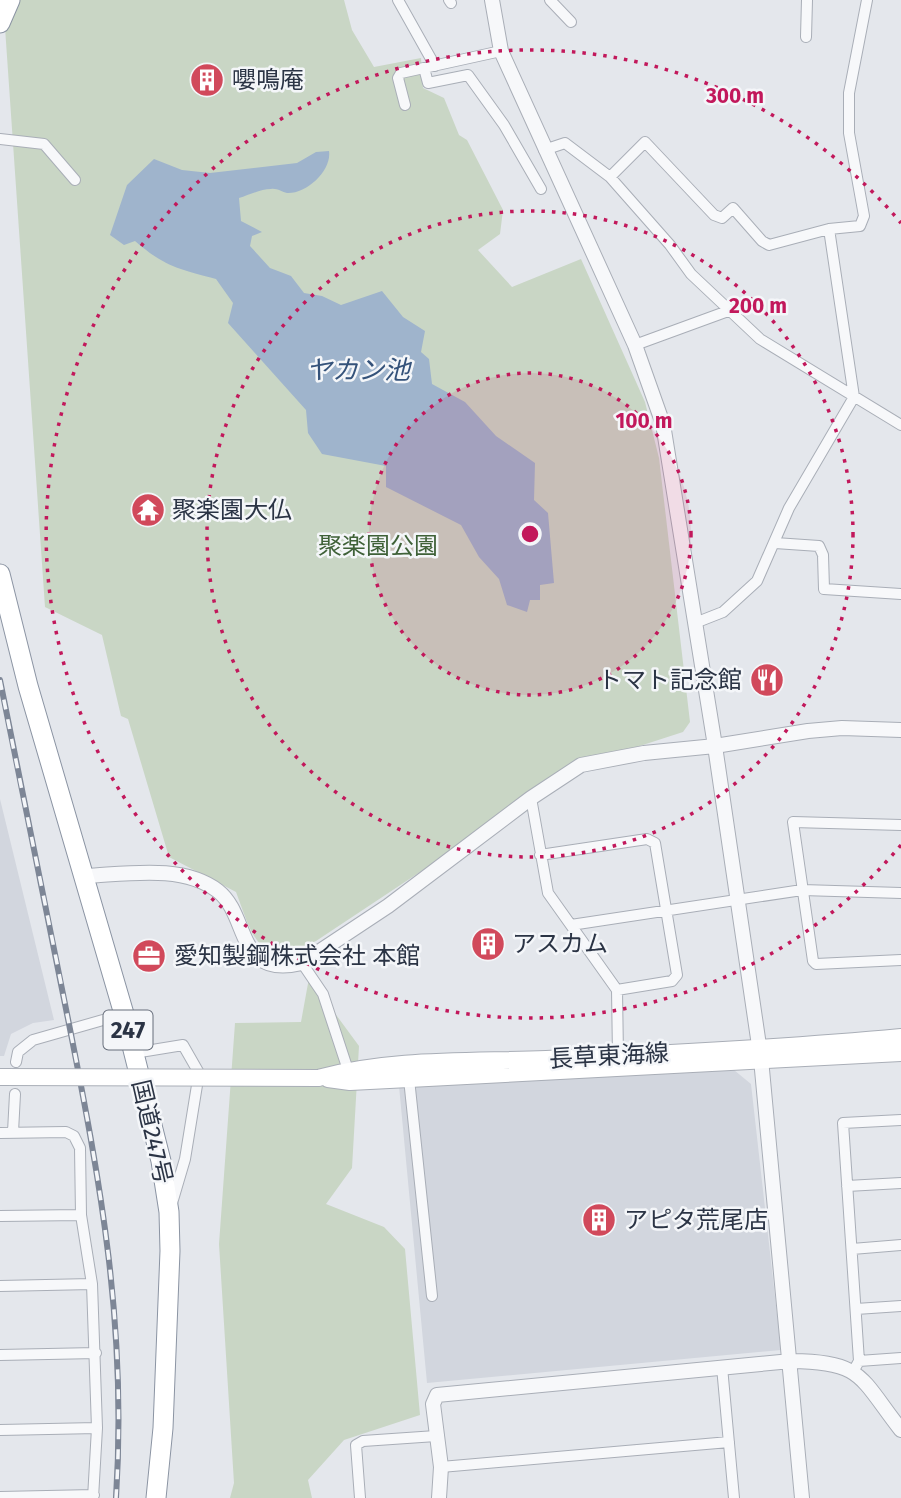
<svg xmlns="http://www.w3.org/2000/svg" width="901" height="1498" font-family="'Fira Sans','Noto Sans JP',sans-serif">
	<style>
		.built { fill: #d2d6de }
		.green { fill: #c9d6c5 }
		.water { fill: #9fb4cc }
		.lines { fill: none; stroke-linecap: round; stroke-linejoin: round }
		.minor-casing { stroke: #a9aeb7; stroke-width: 12 }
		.tertiary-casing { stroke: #a9aeb7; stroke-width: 16 }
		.secondary-casing { stroke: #a9aeb7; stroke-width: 18 }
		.trunk-casing { stroke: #8b94a3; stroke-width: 21 }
		.minor { stroke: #f7f8fa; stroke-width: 10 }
		.tertiary { stroke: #f7f8fa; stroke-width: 14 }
		.secondary { stroke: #fff; stroke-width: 16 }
		.trunk { stroke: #fff; stroke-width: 19 }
		.rail-casing { stroke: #7d8696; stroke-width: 6 }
		.rail { stroke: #f4f6f9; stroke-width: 3.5; stroke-dasharray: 10; stroke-linecap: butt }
		.secondary-bridge-casing { stroke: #a9aeb7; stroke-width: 18; stroke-linecap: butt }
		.secondary-bridge { stroke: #fff; stroke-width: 16 }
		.ring { fill: none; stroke: #c2185b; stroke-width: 3.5; stroke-dasharray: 3.5 7 }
		.labels { text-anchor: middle; stroke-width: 5; stroke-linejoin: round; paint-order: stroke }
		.shield { fill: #f4f6f9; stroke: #676e7b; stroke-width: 2 }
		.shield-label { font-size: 23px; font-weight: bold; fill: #2b3445 }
		.poi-label { font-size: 24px; fill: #2b3445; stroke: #f4f6f9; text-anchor: start }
		.park-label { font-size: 24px; fill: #3f6138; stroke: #f4f6f9 }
		.street-label { font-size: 24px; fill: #2b3445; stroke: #f4f6f9 }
		.water-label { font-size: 26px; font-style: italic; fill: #34527a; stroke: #f4f6f9 }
		.centre { fill: #c2185b; stroke: #f4f6f9; stroke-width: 3.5 }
		.ring-label { font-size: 21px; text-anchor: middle; font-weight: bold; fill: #c2185b; stroke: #f4f6f9; stroke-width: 5; stroke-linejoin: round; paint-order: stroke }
	</style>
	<rect width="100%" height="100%" fill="#e4e7ec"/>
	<path class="built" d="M0 799 54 1020 33 1023 11 1034 4 1056H0Z
		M734 1070 751 1084 781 1350 427 1383 399 1086Z"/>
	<path class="green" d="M11 0H344L352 30 374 67 421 58 423 88 444 98 459 135 467 140 503 210 500 234 478 250 512 287 581 259 645 402 659 458 690 722 683 732 581 765 316 941C258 968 254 940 236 892L169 857 128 719 121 716 102 635 45 607 4 13Z
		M309 978 359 1046 352 1168 326 1204 384 1227 405 1249 420 1415 344 1440 308 1480 312 1498H230L234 1483 219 1244 235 1023 301 1022Z"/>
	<path class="water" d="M329 151C332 170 307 194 287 193 282 192 277 188 271 189 261 189 249 195 239 198L241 221 262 232 252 236 250 246 270 268 291 276 304 293 322 296 341 305 382 291 403 317 425 331 421 352 429 359 432 384 465 402 496 436 535 463 534 500 548 513 554 583 540 585V600H530L527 612 507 605 499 579 479 557 461 525 386 487V466L322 454 308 433 306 410 228 323 233 303 216 279C179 269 165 267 135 241L124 245 110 235 127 185 154 159 182 170 210 173 297 163 316 152Z"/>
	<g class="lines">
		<g class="minor-casing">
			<path id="minor" d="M398 0 435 66
				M449 0 451 3
				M550 0 571 22
				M806 37 807 0
				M424 68 428 83 468 75 504 125 541 189
				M405 105 398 78 401 73 501 51
				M0 139 44 144 75 180
				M544 150 565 143 610 177 670 245 691 274 760 339 901 425
				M610 177 645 142 714 215 722 218 733 208 762 241 769 245 829 229 860 226 864 216 849 133V93L867 0
				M635 345 728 311
				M775 543 819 546 823 555 824 589 901 594
				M695 623 723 612 757 581 789 508 854 397 829 229
				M531 798 548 893 617 990 618 1056
				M901 825 793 822 813 961 816 964 901 960
				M540 855 647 839 655 843 677 975 672 981 617 990
				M571 925 802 890 901 893
				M302 963 323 994 348 1070
				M134 1053 183 1045 199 1073 185 1159 172 1203
				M16 1062 18 1052 33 1040 124 1014
				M409 1079 432 1296
				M13 1132 15 1094
				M0 1133 66 1132 74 1136 80 1148 81 1215 92 1284 97 1428 93 1498
				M847 1186 901 1183
				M0 1216 81 1215
				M852 1249 901 1245
				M0 1286 92 1284
				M856 1309 901 1306
				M0 1355 96 1353
				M859 1361 901 1358
				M722 1367 734 1498
				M854 1370 859 1361 843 1123 901 1120
				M0 1430 97 1428
				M441 1467 729 1442
				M0 1497 94 1495
				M360 1498 356 1445 363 1441 436 1436"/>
		</g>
		<g class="tertiary-casing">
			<path id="tertiary" d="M492 0 501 51 635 345 663 424 715 746 761 1059 802 1498
				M86 876C127 874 183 864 218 891 250 916 235 979 302 963L388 906 531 798 581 765 644 753 715 746 808 731 842 728 901 730
				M439 1498 441 1467 433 1404 437 1395 791 1361C863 1362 859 1376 901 1430"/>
		</g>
		<g class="secondary-casing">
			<path id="secondary" d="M318 1078C391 1058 471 1062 546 1059 664 1054 783 1048 901 1037
				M328 1079 350 1082 409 1079 901 1053"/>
		</g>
		<g class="trunk-casing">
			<path id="trunk" d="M0 23 10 0
				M0 574 28 686 124 1014 161 1161 169 1212 170 1251 163 1428 156 1498"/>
		</g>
		<use href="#minor" class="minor"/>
		<use href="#tertiary" class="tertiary"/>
		<use href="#secondary" class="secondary"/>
		<use href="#trunk" class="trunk"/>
		<g class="rail-casing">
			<path id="rail" d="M0 680C22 793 46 906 68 1019 101 1185 127 1327 116 1498"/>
		</g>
		<use href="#rail" class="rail"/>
		<g class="secondary-bridge-casing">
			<path id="secondary-bridge" d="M0 1077 318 1078"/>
		</g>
		<use href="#secondary-bridge" class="secondary-bridge"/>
	</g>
	<circle cx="530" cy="534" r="161" fill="#c2185b" fill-opacity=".12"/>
	<g class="ring">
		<circle cx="530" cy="534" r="161"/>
		<circle cx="530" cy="534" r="323"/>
		<path d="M901 845A484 484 0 1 1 901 223"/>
	</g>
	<defs>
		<g id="building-disc" transform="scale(1.75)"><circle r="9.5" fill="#d1495b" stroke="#f4f6f9"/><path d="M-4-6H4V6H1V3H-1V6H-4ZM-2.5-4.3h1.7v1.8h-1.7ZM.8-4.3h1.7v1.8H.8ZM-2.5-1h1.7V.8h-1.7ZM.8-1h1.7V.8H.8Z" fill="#fff"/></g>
		<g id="temple-disc" transform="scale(1.75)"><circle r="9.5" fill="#d1495b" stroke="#f4f6f9"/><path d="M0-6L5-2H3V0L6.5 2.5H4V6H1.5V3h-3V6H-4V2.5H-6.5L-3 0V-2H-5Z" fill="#fff"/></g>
		<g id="restaurant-disc" transform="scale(1.75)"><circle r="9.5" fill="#d1495b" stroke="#f4f6f9"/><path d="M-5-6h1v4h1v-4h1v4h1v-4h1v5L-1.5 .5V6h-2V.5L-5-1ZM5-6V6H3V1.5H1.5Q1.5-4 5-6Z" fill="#fff"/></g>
		<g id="office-disc" transform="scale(1.75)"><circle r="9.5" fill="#d1495b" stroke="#f4f6f9"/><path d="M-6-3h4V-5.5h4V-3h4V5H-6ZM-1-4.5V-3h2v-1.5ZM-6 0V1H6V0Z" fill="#fff"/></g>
	</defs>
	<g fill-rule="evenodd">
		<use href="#building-disc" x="207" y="80"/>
		<use href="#temple-disc" x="148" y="510"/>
		<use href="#restaurant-disc" x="767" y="680"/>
		<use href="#building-disc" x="488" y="944"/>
		<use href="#office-disc" x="149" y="956"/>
		<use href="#building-disc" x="599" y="1220"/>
	</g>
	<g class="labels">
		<rect class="shield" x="103.5" y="1010.5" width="49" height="39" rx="5"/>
		<g class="shield-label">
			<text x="128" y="1038">247</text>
		</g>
		<g class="poi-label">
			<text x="232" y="88">嚶鳴庵</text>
			<text x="172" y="518">聚楽園大仏</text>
			<text x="742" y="688" text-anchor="end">トマト記念館</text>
			<text x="512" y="952">アスカム</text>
			<text x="174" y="964">愛知製鋼株式会社 本館</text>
			<text x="624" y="1228">アピタ荒尾店</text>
		</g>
		<g class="park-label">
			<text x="378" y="554">聚楽園公園</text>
		</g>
		<g class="street-label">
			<text transform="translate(609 1056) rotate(-3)" y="8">長草東海線</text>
			<text transform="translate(152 1132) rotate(77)" y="8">国道247号</text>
		</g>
		<g class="water-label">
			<text x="358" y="379">ヤカン池</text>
		</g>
	</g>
	<circle cx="530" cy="534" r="10" class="centre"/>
	<g class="ring-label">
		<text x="735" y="103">300 m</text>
		<text x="758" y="313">200 m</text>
		<text x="644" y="428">100 m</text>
	</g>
</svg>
